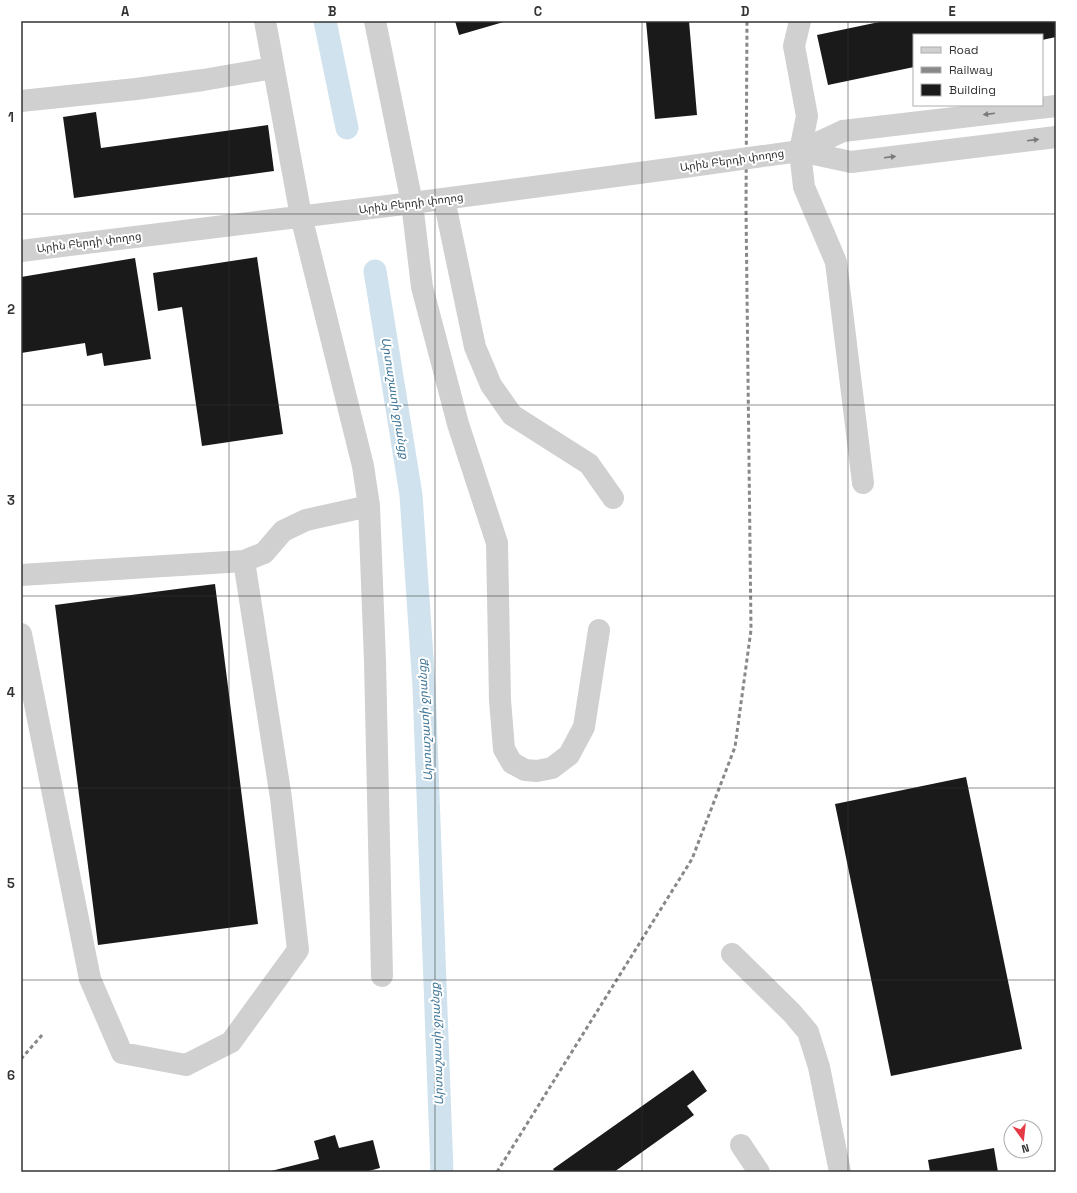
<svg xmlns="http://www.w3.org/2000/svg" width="1077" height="1193" font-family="'Space Grotesk','Noto Sans Armenian',sans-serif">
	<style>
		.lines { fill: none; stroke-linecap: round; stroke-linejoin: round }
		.canal { stroke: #cfe2ee; stroke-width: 23 }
		.building { fill: #1a1a1a }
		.minor { stroke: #d0d0d0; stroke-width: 22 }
		.rail { stroke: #888; stroke-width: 3; stroke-dasharray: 4 3; stroke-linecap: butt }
		.minor-bridge { stroke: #d0d0d0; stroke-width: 22 }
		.oneway { fill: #7a7a7a }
		.grid { fill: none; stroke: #333; stroke-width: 1; stroke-opacity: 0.55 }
		.labels { text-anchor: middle; stroke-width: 4; stroke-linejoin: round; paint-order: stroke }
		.street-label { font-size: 11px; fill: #333; stroke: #fff }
		.water-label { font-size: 12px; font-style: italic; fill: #3f7597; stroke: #fff }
		.neatline { fill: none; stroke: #333; stroke-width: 1.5 }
		.grid-label { font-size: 13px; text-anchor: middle; font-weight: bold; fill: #333 }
	</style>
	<rect width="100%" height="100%" fill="#fff"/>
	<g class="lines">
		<path class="canal" d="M325 21 347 128
			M375 271 411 495 424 687 442 1172"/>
	</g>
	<path class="building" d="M455 21H507L459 35Z
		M646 21H689L697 115 655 119Z
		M884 21H1056V37L1042 40V35H914V67L828 85 817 35Z
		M96 112 101 148 268 125 274 171 74 198 63 117Z
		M257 257 283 434 202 446 182 307 158 311 153 273Z
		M135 258 151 359 104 366 102 353 87 356 85 343 21 353V277Z
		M215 584 258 924 98 945 55 605Z
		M966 777 1022 1049 891 1076 835 804Z
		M693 1070 707 1091 687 1106 694 1115 614 1172H555L553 1169Z
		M335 1135 339 1148 373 1140 380 1168 365 1172H267L319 1159 314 1141Z
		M994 1148 998 1172H930L928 1160Z"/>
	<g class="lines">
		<path class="minor" d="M265 21 301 216 363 466 369 506 375 661 382 976
			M375 21 412 203 422 287 458 424 497 543 500 700 504 749 512 763 525 770 537 771 552 768 569 755 584 727 599 630
			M800 21 794 46 807 116 800 151 804 187 836 262 863 483
			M21 101 136 89 203 80 273 68
			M800 151 843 131 1056 106
			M800 151 851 162 1056 137
			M444 199 475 347 491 385 512 415 589 464 613 498
			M21 251 412 203 684 167
			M21 575 244 561 264 553 283 531 306 520 369 506
			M21 634 90 979 122 1053 186 1065 231 1042 298 950 281 798 244 561
			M732 954 792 1013 808 1032 819 1067 840 1172
			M741 1145 759 1172"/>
		<path class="rail" d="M21 1059 42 1035
			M497 1172 692 859 735 747 751 630 746 209 747 21"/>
		<path class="minor-bridge" d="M684 167 800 151"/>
	</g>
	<defs><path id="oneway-solid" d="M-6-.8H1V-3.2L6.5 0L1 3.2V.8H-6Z"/></defs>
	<g class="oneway">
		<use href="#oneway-solid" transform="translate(989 114) rotate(173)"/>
		<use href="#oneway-solid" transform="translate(1033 140) rotate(-7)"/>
		<use href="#oneway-solid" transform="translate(890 157) rotate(-7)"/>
	</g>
	<path class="grid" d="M229 21V1172M435 21V1172M642 21V1172M848 21V1172M21 214H1056M21 405H1056M21 596H1056M21 788H1056M21 980H1056"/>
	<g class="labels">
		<g class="street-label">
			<text transform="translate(732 160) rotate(-8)" y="4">Արին Բերդի փողոց</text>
			<text transform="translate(411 203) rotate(-7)" y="4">Արին Բերդի փողոց</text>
			<text transform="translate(89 242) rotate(-7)" y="4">Արին Բերդի փողոց</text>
		</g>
		<g class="water-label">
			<text transform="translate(395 398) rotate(81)" y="4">Արտաշատի ջրանցք</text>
			<text transform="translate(425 720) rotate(-93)" y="4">Արտաշատի ջրանցք</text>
			<text transform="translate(437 1044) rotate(-92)" y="4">Արտաշատի ջրանցք</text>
		</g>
	</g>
	<rect width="1077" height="1193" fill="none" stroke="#ffffff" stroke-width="44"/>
	<rect x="913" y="34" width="130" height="72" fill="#ffffff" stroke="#adadad"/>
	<rect x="921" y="47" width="20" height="6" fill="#d0d0d0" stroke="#adadad"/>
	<text x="949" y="54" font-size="12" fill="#333333">Road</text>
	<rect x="921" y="67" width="20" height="6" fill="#888888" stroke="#adadad"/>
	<text x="949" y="74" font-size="12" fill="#333333">Railway</text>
	<rect x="921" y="84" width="20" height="12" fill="#1a1a1a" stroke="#adadad"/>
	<text x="949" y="94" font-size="12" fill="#333333">Building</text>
	<g transform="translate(1023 1139) rotate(165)"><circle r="19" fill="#ffffff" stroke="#adadad"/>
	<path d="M0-3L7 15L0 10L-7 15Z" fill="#e63946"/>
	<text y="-6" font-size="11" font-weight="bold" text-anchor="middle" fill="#333333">N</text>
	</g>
	<rect x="22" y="22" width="1033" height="1149" class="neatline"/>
	<g class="grid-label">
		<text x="125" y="16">A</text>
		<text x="332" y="16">B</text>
		<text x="538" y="16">C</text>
		<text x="745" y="16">D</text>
		<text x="952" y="16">E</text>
		<text x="11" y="122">1</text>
		<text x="11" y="314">2</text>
		<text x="11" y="505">3</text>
		<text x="11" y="697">4</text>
		<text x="11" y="888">5</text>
		<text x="11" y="1080">6</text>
	</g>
</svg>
